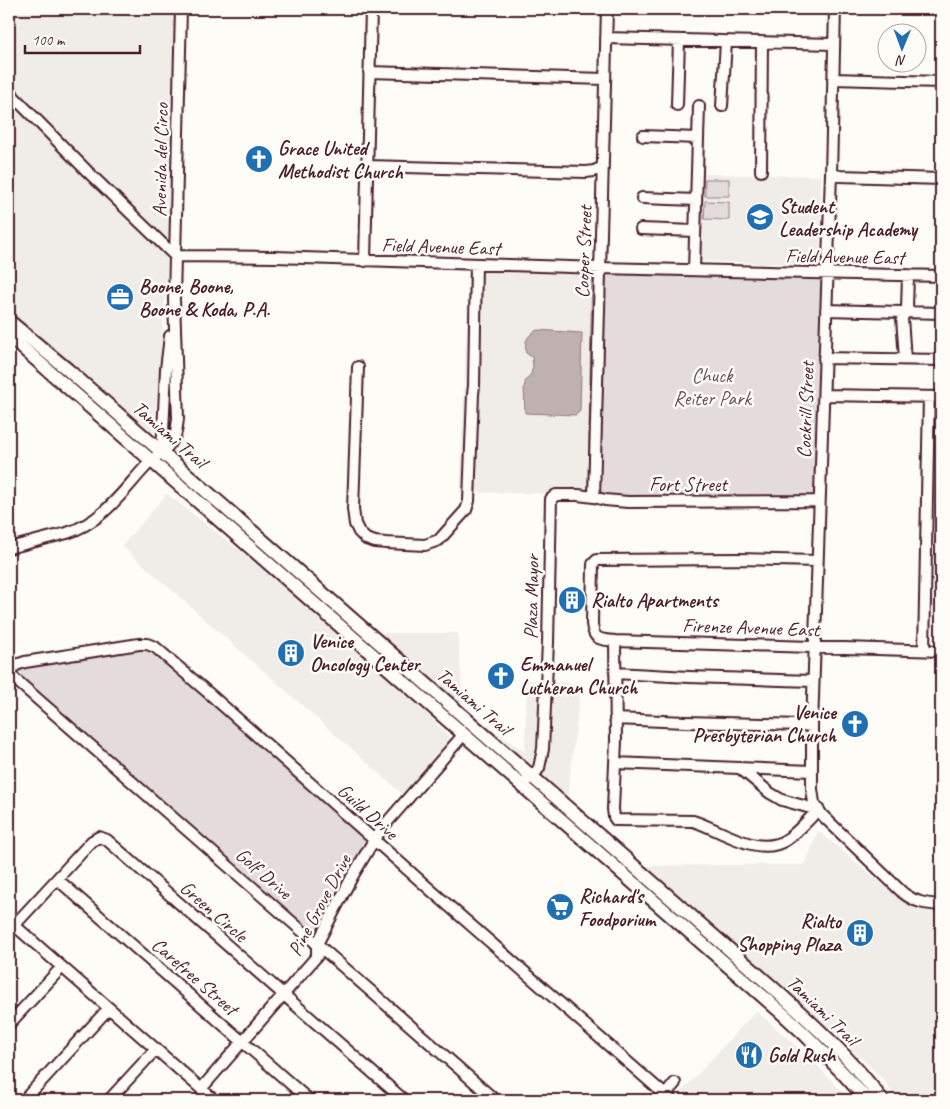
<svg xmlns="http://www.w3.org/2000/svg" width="950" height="1109" font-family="Caveat,sans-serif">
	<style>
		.built { fill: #f0ece8; fill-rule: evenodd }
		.green { fill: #e3dcda; stroke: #967e82 }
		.water { fill: #c0b1b1; stroke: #91777b }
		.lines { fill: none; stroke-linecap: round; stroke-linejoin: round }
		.minor-casing { stroke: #4a1f2b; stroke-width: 14 }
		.major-casing { stroke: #4a1f2b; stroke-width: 16 }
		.minor { stroke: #fdfcf7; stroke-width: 10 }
		.major { stroke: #fdfcf7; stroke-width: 12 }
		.labels { text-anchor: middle; stroke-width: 5; stroke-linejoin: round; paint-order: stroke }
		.poi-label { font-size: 20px; font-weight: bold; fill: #4a1f2b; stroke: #fdfcf7; text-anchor: start }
		.street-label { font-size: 20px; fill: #4a1f2b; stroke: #fdfcf7 }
		.park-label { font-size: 20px; fill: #704e57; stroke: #fdfcf7 }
	</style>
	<rect width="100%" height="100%" fill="#fdfcf7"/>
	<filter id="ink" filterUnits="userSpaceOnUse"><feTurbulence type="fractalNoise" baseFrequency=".02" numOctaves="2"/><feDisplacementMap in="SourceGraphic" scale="10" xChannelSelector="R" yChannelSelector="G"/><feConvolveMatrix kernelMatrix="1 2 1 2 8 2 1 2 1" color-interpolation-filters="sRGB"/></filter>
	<g filter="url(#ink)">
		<path class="built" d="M9 9H176L168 253 161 351 153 439 9 315Z
			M703 174 821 176 820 264 770 263 763 266 757 263 699 261 701 176Z
			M469 263 592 266 588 494 460 492ZM531 333 576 415 525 413 524 387 526 380 531 374 533 367 532 357 526 353 525 349 527 338Z
			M167 494 307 603 398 683 453 741 406 797 122 546Z
			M374 633H458L463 709 525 752 527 680 579 684V700L567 801Z
			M818 831 909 906 941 907V1100H897L884 1080 820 1019 641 866 731 865H803L806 863Z
			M756 1011 810 1058 850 1100H682L678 1096Z"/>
		<path class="green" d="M705 179H729V196H705Z
			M705 201 729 202V220L704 219Z
			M592 266 609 269 602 273 596 490 588 494Z
			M609 272 818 277 823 282 817 495 814 497 617 499 601 495 599 491 605 276Z
			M135 649H149L155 652 365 839 366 843 365 847 319 934 313 935 20 679C18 674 18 671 21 667Z"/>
		<path class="water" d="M537 330 582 333 580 411 576 415 525 413 524 387 526 380 531 374 533 367 532 357 526 353C524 342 527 335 537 330Z"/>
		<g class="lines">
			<g class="minor-casing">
				<path id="minor" d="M835 9 831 174 812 726V789L814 803 822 815 902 892C914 902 925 904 941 905
					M606 38 834 44
					M369 72 605 79
					M833 79 941 82
					M9 88 14 97 87 171 175 256 275 257 600 268 941 276
					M677 105 679 40
					M722 106 726 42
					M643 136 698 138
					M368 166 586 172 594 171 603 167
					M761 171 762 43
					M831 174 840 176 941 179
					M642 198 696 200
					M641 229 695 231
					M365 261 371 9
					M694 270 699 106
					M826 310 941 313
					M824 358 941 360
					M905 359 902 318 907 309 908 275
					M358 367 353 509 355 524 359 532 366 539 375 542 386 543 425 545 439 540 466 510 469 501 473 394 474 386 476 264
					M824 395 941 397
					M162 453 166 369 170 336
					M594 497 607 9
					M9 548 67 533C106 520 123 490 150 462 158 454 168 449 174 438 177 432 177 425 178 419L174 299 181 9
					M817 561 738 559 597 560 593 564 592 624C594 641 600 639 615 641L941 651
					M615 641 616 741 613 809 614 817 616 820 693 821C720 829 758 858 786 840 798 832 808 820 818 810
					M924 650 929 397
					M9 672 16 665 25 662 139 644H147L155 647 212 696 425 885 671 1100
					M615 673 689 677 813 681
					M9 674 495 1100
					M615 719 686 722 801 725 812 726
					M615 763 812 771
					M741 769 770 793 782 800 818 810
					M522 785 536 772 539 768 543 749 548 643 551 499 556 495H578L594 497 605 500 628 502 819 501
					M57 879 309 1100
					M14 925 214 1100
					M9 931 92 841 99 837 107 840 404 1100
					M9 1024 62 967
					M201 1089 317 956V944L352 877 374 840 383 827 464 734
					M662 1099 675 1083
					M24 1100 109 1008
					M109 1100 156 1049"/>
			</g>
			<g class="major-casing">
				<path id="major" d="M9 321 68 370 772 987C811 1022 851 1058 882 1100
					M9 336 783 1014C813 1041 840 1069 867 1100"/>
			</g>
			<use href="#minor" class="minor"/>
			<use href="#major" class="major"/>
		</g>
	</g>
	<defs>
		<g id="church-disc" transform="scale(1.4375)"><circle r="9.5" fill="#1f6fb2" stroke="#fdfcf7"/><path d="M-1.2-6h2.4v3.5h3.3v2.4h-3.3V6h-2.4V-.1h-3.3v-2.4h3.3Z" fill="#fff"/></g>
		<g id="school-disc" transform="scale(1.4375)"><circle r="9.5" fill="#1f6fb2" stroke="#fdfcf7"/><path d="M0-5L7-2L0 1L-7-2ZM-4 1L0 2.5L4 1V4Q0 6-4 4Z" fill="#fff"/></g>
		<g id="office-disc" transform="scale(1.4375)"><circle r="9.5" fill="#1f6fb2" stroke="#fdfcf7"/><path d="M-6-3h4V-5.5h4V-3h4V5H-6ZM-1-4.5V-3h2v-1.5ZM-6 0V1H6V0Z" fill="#fff"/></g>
		<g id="building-disc" transform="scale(1.4375)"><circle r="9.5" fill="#1f6fb2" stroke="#fdfcf7"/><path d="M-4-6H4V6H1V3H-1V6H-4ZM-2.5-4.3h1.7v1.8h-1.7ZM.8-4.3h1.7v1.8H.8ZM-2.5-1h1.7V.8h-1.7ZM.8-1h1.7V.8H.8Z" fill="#fff"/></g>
		<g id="supermarket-disc" transform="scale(1.4375)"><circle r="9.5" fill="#1f6fb2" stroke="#fdfcf7"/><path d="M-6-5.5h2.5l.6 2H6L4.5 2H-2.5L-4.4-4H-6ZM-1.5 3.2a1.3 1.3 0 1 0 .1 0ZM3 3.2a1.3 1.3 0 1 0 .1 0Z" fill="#fff"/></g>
		<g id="restaurant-disc" transform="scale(1.4375)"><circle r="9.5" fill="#1f6fb2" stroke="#fdfcf7"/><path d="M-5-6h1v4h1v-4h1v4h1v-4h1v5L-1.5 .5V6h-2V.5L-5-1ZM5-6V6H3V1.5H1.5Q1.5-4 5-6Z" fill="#fff"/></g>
	</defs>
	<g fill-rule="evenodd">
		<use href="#church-disc" x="259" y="159"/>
		<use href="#school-disc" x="760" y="217"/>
		<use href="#office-disc" x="120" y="297"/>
		<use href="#building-disc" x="572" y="600"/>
		<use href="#building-disc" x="291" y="653"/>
		<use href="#church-disc" x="501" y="676"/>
		<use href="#church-disc" x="855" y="724"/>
		<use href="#supermarket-disc" x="560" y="907"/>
		<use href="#building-disc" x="860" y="933"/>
		<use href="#restaurant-disc" x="749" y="1055"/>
	</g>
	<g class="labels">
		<g class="poi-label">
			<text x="278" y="155">Grace United<tspan x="278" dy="23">Methodist Church</tspan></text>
			<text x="779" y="213">Student<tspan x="779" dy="23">Leadership Academy</tspan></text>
			<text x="139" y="293">Boone, Boone,<tspan x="139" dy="23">Boone &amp; Koda, P.A.</tspan></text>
			<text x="591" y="607">Rialto Apartments</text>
			<text x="310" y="648">Venice<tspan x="310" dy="23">Oncology Center</tspan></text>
			<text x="520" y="671">Emmanuel<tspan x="520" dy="23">Lutheran Church</tspan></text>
			<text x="836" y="719" text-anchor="end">Venice<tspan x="836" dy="23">Presbyterian Church</tspan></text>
			<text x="579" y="903">Richard's<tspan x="579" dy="23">Foodporium</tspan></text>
			<text x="841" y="928" text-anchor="end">Rialto<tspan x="841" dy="23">Shopping Plaza</tspan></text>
			<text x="768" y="1062">Gold Rush</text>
		</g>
		<g class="street-label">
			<text transform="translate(160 160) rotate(-89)" y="7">Avenida del Circo</text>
			<text transform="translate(441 246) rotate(2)" y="7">Field Avenue East</text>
			<text transform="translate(583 252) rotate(-88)" y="7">Cooper Street</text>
			<text transform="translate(845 256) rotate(1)" y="7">Field Avenue East</text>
			<text transform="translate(805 410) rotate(-88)" y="7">Cockrill Street</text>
			<text transform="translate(170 434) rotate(41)" y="7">Tamiami Trail</text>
			<text x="688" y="491">Fort Street</text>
			<text transform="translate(531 597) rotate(-89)" y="7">Plaza Mayor</text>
			<text transform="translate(751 627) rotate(2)" y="7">Firenze Avenue East</text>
			<text transform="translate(474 701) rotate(41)" y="7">Tamiami Trail</text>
			<text transform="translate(368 811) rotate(42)" y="7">Guild Drive</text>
			<text transform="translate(264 873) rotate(41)" y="7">Golf Drive</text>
			<text transform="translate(319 905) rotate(-62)" y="7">Pine Grove Drive</text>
			<text transform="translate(214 911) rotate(41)" y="7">Green Circle</text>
			<text transform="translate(195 976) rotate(41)" y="7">Carefree Street</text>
			<text transform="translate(823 1010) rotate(44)" y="7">Tamiami Trail</text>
		</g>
		<g class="park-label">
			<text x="712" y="382">Chuck<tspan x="712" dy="23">Reiter Park</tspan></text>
		</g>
	</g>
	<rect width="950" height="1109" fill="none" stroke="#fdfcf7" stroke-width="30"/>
	<rect x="15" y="15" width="920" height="1079" fill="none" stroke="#4a1f2b" stroke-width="2" filter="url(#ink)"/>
	<g transform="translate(902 48) rotate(181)"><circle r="24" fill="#fdfcf7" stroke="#b5a4a5"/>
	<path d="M0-4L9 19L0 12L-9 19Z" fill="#1f6fb2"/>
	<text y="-8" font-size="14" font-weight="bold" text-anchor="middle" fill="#4a1f2b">N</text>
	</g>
	<path d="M25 45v8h115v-8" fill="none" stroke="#4a1f2b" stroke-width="2.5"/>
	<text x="32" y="45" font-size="15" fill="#4a1f2b" stroke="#fdfcf7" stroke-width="4" paint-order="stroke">100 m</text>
</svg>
